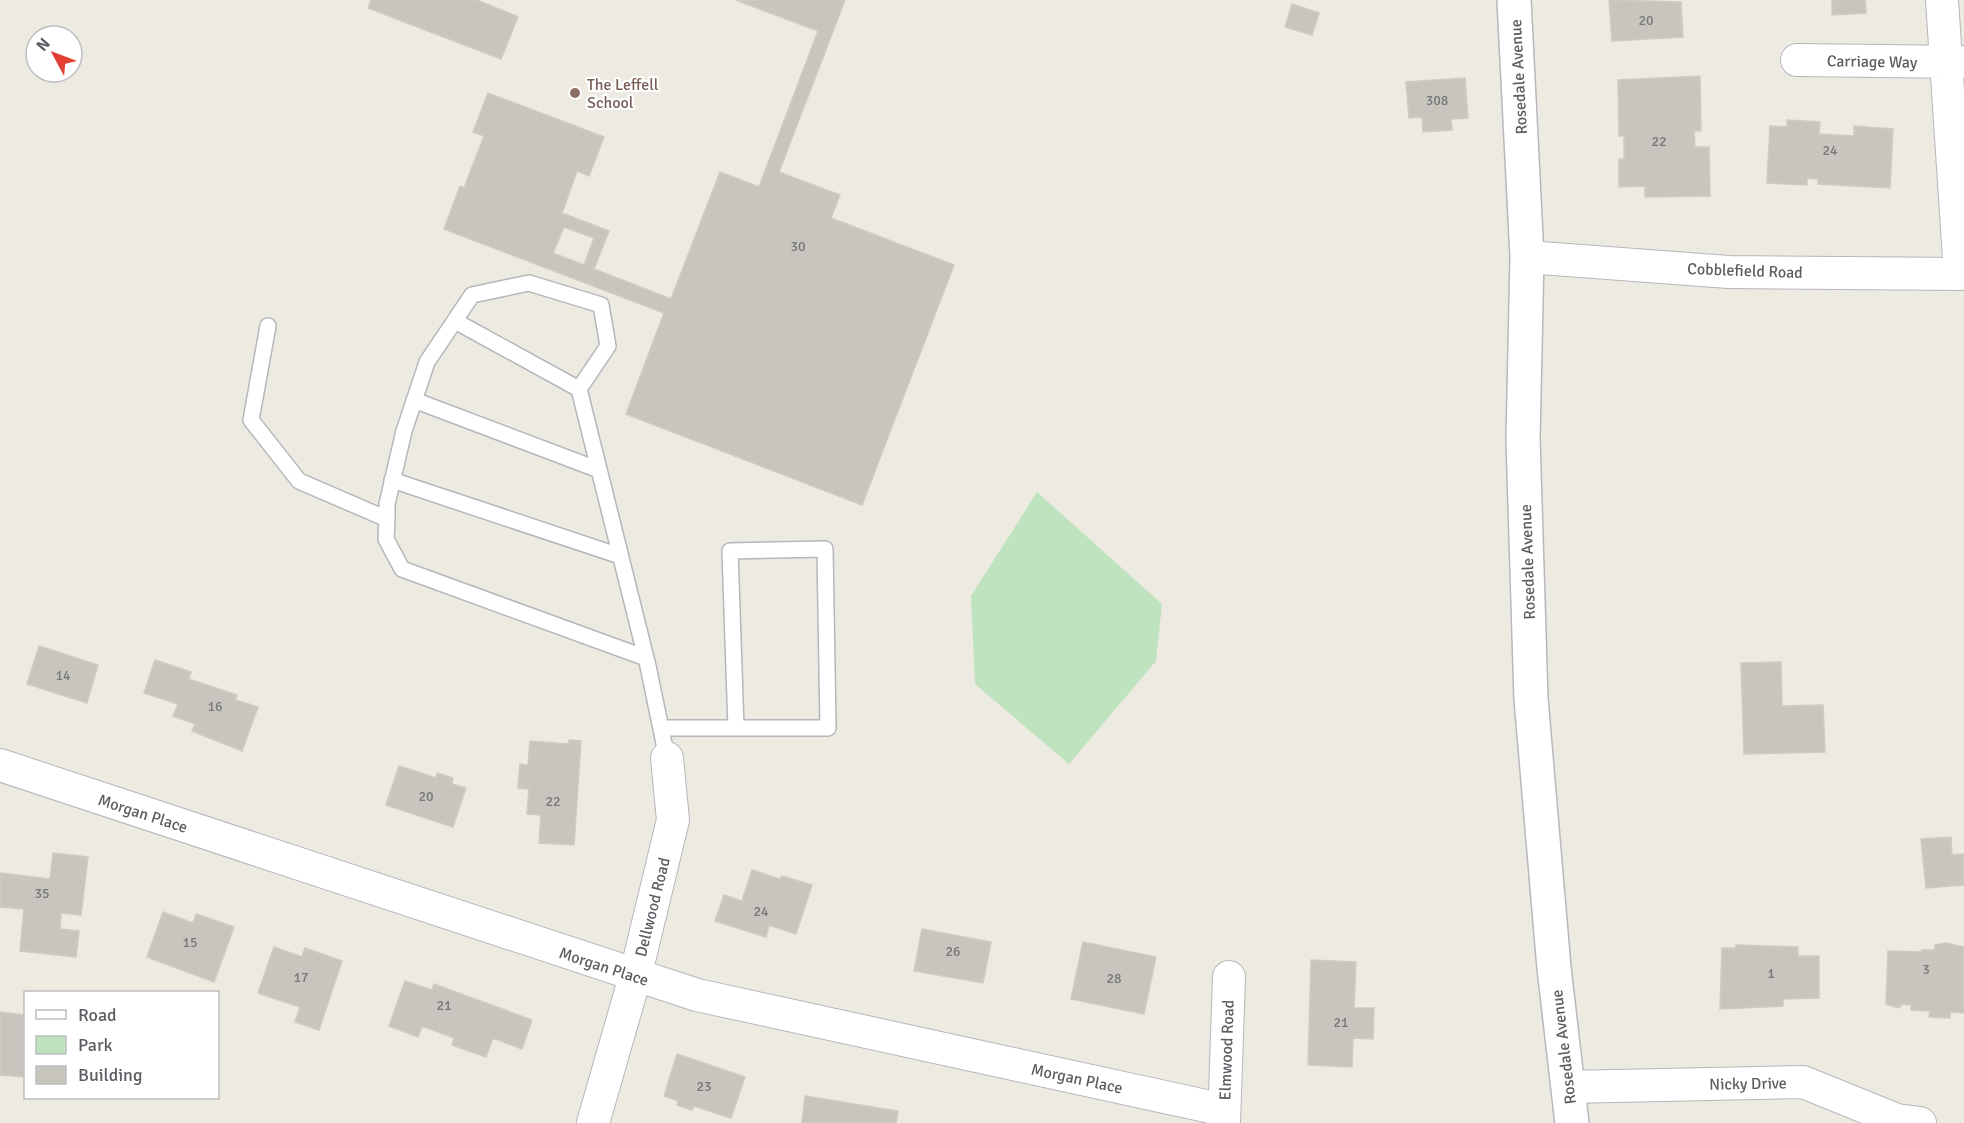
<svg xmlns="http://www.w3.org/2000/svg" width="1964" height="1123" font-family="Signika,sans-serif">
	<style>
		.green { fill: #bee3be }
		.building { fill: #c8c4be; stroke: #d0cbc0; stroke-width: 1.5; fill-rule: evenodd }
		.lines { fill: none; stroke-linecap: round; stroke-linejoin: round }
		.lane-casing { stroke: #b4b7bb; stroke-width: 18 }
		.street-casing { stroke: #b4b7bb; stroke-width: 34 }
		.secondary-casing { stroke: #b5b8bd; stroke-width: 36 }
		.lane { stroke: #fff; stroke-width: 15 }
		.street { stroke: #fff; stroke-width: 32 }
		.secondary { stroke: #fff; stroke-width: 33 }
		.education-dot { fill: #8d6e63; stroke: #fff; stroke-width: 2 }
		.labels { text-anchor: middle; stroke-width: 4.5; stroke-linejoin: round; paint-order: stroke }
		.number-label { font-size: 14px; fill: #767778 }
		.street-label { font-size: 16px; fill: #5a5d61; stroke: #fff }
		.education-label { font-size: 16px; fill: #785e54; stroke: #fff; text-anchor: start }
	</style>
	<rect width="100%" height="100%" fill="#eceae1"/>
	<path class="green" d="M1037 492 1162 604 1156 661 1069 764 975 684 971 596Z"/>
	<path class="building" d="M371 0H477L518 17 501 59 368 8Z
		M736 0H845L779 172 840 195 831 218 954 265 862 505 626 414 664 313 444 229 460 186 464 188 484 136 473 132 488 93 604 137 589 176 577 171 562 213 609 231 594 269 671 299 720 172 759 187 818 31ZM564 227 594 238 584 265 553 253Z
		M1609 0 1681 2 1683 37 1612 41Z
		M1832 0H1865L1866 13 1832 15Z
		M1292 4 1319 13 1312 35 1285 27Z
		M1700 76 1701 131H1694L1695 147H1709L1710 196 1645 197V186L1619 187V159H1624V136H1619L1618 80Z
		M1465 78 1468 118 1451 119 1452 130 1423 132 1422 117 1409 118 1406 82Z
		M1787 120 1820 122 1819 134 1854 136V126L1893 129 1890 188 1818 184V179L1807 178V185L1767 183 1770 126 1787 127Z
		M39 646 98 665 87 703 27 684Z
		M155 660 191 672 189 679 237 695 235 700 258 707 242 751 192 731 195 724 173 716 178 704 144 693Z
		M1781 662 1782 706 1823 705 1825 752 1744 754 1741 663Z
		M569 740 581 741 574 845 539 843 541 815 527 814 529 789 518 788 520 764 528 765 530 741 569 744Z
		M399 766 436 778 437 773 453 778 452 784 466 788 453 827 386 805Z
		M1951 837 1952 855 1964 854V885L1926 888 1921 839Z
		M53 853 88 857 81 915 61 913 60 929 79 931 76 957 20 951 24 909 0 907V873L50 879Z
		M752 870 780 879 782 876 812 885 796 934 769 925 766 937 715 921 724 895 742 901Z
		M163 912 193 923 196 914 234 927 214 982 147 957Z
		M922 929 991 942 983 983 914 971Z
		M1083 942 1156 957 1144 1014 1071 999Z
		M1946 943 1964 947V1013L1950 1012V1018L1929 1017 1930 1011 1911 1010V1005L1902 1004 1899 1008 1886 1004 1888 951 1922 952V950H1935V945Z
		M1736 945 1798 947V956H1819V998L1783 999V1006L1720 1009 1722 948H1736Z
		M274 947 302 957 305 948 342 961 319 1030 295 1022 300 1007 258 993Z
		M1311 960 1356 962 1354 1008H1374L1373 1039 1353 1038 1352 1067 1308 1065Z
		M405 981 432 990 434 984 532 1020 522 1049 493 1038 486 1057 452 1045 454 1038 422 1026 418 1037 389 1026Z
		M0 1012 24 1015V1077L0 1075Z
		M677 1054 745 1077 731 1118 694 1106 692 1110 677 1105 678 1101 664 1096Z
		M805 1096 898 1111 896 1123H802Z"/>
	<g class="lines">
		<g class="lane-casing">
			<path id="lane" d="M455 321 579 389 648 666 667 758
				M268 326 251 420 299 481 387 519
				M579 389 608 346 601 305 529 283 472 295 427 362 404 431 387 504V519L386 539 402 569 646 658
				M414 400 599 470
				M392 480 620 556
				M661 728H828L825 549 730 551 736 728"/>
		</g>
		<g class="street-casing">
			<path id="street" d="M1942 0 1960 274
				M1797 60 1964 62
				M1527 257 1729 272 1964 274
				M0 765 697 995 1224 1110
				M1568 1087 1803 1082 1897 1120 1920 1123
				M593 1123 635 977 673 820 667 758
				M1224 1123 1229 977"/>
		</g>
		<g class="secondary-casing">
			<path id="secondary" d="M1514 0 1527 257 1523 439 1531 699 1554 968 1572 1123"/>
		</g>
		<use href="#lane" class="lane"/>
		<use href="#street" class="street"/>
		<use href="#secondary" class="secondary"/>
	</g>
	<circle class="education-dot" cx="575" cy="93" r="6"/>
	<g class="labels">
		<g class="number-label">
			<text x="1646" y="25">20</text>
			<text x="1437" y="105">308</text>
			<text x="1659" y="146">22</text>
			<text x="1830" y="155">24</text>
			<text x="798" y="251">30</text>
			<text x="63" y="680">14</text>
			<text x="215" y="711">16</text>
			<text x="426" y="801">20</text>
			<text x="553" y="806">22</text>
			<text x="42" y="898">35</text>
			<text x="761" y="916">24</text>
			<text x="190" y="947">15</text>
			<text x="953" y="956">26</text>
			<text x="1926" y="974">3</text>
			<text x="1771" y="978">1</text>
			<text x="301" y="982">17</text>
			<text x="1114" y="983">28</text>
			<text x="444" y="1010">21</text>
			<text x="1341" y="1027">21</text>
			<text x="704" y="1091">23</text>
		</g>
		<g class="street-label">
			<text transform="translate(1872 61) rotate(1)" y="6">Carriage Way</text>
			<text transform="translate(1518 77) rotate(-93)" y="6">Rosedale Avenue</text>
			<text transform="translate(1745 270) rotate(2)" y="6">Cobblefield Road</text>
			<text transform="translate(1527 562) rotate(-92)" y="6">Rosedale Avenue</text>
			<text transform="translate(143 813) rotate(18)" y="6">Morgan Place</text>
			<text transform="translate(652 907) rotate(-76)" y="6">Dellwood Road</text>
			<text transform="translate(604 966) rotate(18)" y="6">Morgan Place</text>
			<text transform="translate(1563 1047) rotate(-97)" y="6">Rosedale Avenue</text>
			<text transform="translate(1226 1050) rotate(-88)" y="6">Elmwood Road</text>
			<text transform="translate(1077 1078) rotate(12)" y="6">Morgan Place</text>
			<text transform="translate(1748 1083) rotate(-1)" y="6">Nicky Drive</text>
		</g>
		<g class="education-label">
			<text x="587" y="90">The Leffell<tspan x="587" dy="18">School</tspan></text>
		</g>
	</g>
	<rect x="24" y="991" width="195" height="108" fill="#ffffff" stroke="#bdbec0" stroke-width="1.5"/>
	<rect x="36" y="1010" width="30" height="9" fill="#ffffff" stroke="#bdbec0" stroke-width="1.5"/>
	<text x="78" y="1021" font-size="18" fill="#5a5d61">Road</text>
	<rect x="36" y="1036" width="30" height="18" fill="#bee3be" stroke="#bdbec0" stroke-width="1.5"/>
	<text x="78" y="1051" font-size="18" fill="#5a5d61">Park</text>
	<rect x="36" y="1066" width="30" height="18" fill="#c8c4be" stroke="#bdbec0" stroke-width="1.5"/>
	<text x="78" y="1081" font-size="18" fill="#5a5d61">Building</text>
	<g transform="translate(54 54) rotate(311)"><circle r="28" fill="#ffffff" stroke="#bdbec0" stroke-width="1.5"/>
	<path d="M0-4.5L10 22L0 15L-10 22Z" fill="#e13f32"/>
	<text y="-9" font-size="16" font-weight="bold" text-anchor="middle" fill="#5a5d61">N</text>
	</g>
</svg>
